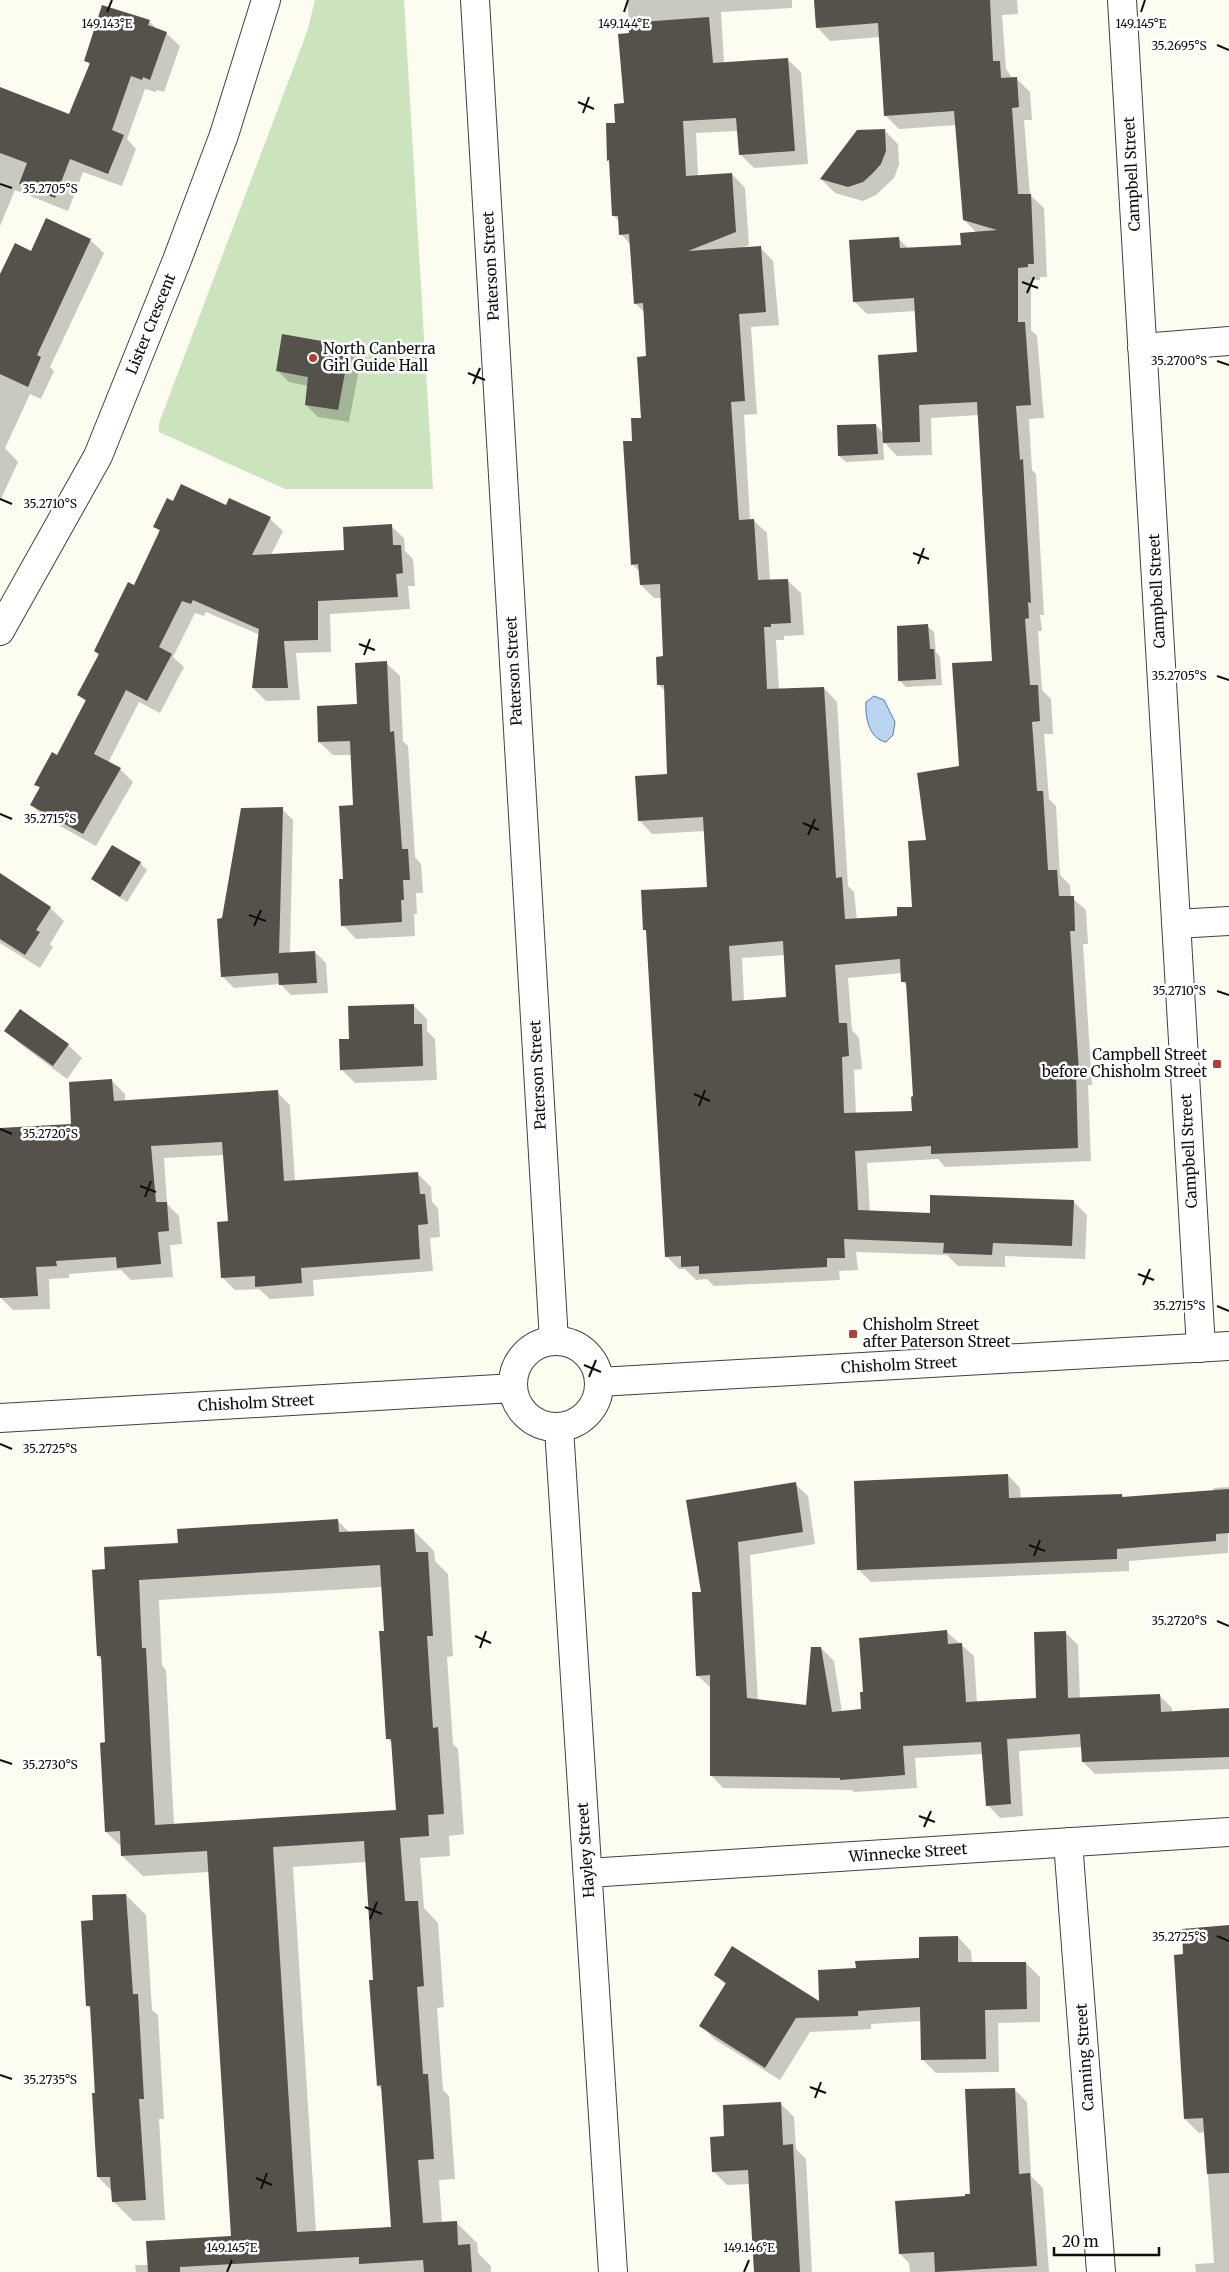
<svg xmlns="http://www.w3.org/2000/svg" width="1229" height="2272" font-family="Merriweather,serif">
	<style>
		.green { fill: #cce4be }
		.water { fill: #bbd4ef; stroke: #4a80be }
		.shadow { fill: #0003; fill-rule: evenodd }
		.building { fill: #55514b; fill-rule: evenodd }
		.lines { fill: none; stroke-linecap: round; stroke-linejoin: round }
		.street-casing { stroke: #414141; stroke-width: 30 }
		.street { stroke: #fff; stroke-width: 28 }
		.ticks { fill: none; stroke: #0e0e0e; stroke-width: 2 }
		.poi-dot { fill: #ae4036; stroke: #fff; stroke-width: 2 }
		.labels { text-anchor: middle; stroke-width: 5; stroke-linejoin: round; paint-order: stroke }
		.street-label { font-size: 15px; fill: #0e0e0e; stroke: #fff }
		.poi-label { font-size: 15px; fill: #0e0e0e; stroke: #fff; text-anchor: start }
		.ticks-label { font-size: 12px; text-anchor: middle; fill: #0e0e0e; stroke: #fff; stroke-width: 5; stroke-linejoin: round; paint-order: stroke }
	</style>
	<rect width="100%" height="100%" fill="#fdfcf1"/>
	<path class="green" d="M315 0H404L433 489H285L159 432V423L307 32Z"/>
	<path class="water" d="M874 696 884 700 895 722 893 735 886 742C869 739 865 717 866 702Z"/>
	<path class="shadow" d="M627 0H792V8L721 12 724 63 787 59 801 72 808 164 754 168 741 155 738 131 696 133 698 176 732 174 745 188 749 245 741 248 760 247 773 261 779 325 751 327 757 414 744 415 750 520H753L767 533 770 581 787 580 801 593 804 635 784 636V640H776L779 690 824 688 837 702 848 886 854 892 857 920 899 917 913 908 927 841 960 767 994 662 979 415 931 418 932 455 897 456 883 441 884 460 846 462 839 456 876 425 883 433 918 354 916 311 867 314 854 301 851 267 898 238 909 249 962 246 977 233 964 220 957 125 899 129 885 115 881 37 830 41 817 27 815 0H1017L1018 14 1002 15 1006 69 1013 79H1017L1030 92 1032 120H1024L1030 195 1044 208 1047 277H1040V280H1031V330L1037 336 1044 418 1029 419 1032 470 1036 474 1044 615H1040L1042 631H1038L1042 690 1051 699 1053 734H1044L1049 799 1056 806 1060 875 1070 885 1071 897 1086 910 1088 944H1083L1092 1085H1088L1091 1161 945 1167 938 1159 867 1163 870 1212 931 1214 1074 1202 1087 1215 1085 1259 1005 1256V1267L958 1266 947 1255 856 1252 858 1270 839 1271 840 1280 714 1286 707 1279 696 1280 685 1269H679L666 1256 648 933 645 930 709 888 705 831 652 834 639 820 669 775 666 692 658 684 664 657 662 598H654L641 585 640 572 632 564 633 442 642 419 648 357 645 313 635 303 631 245 621 234 620 222 614 216 625 104 630 34ZM785 955 787 998 744 1001 742 958ZM902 973V981L908 987 914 1098 913 1112 856 1114 854 1070 862 1069 859 1038 852 1030 848 978Z
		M149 21 158 30 166 33 180 46 164 92 157 90 156 92 145 89 127 139 136 149 122 186 83 172 68 211 15 190 0 226V88L70 115 90 65 85 60Z
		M884 130 898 144 899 165 894 178 876 195 863 201 835 193 821 179Z
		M90 240 104 253 50 367 54 371 41 399 30 394 5 448 18 462 0 501V277L32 252Z
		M349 347 361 359 349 422 318 417 306 405 308 386 289 382 277 370Z
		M174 503 227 507 270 519 283 531 271 555 345 551 391 526 404 538 405 551 413 559 415 586H408L410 609 330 614 331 652 296 653 300 700 266 701 253 688 260 635 206 612 204 616 195 613 173 657 184 667 160 713 139 702 108 763 120 769 133 782 96 846 44 817 31 805 40 789 36 784 57 757 86 702 79 695 99 655 95 651 135 586 160 532 155 526Z
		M927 626 934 632 936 652 940 657 942 685 906 687 899 680Z
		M386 663 400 676 403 741 408 746 415 857 421 864 423 893H416L417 914H414L415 936 356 939 343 925 344 880 354 806 352 755H333L319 742 358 705Z
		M282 809 293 820 290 953 315 952 326 963 328 993 291 995 280 984 234 988 223 977V920Z
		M112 847 140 863 147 870 127 902 100 885 93 879Z
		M0 875 50 908 64 921 50 944 53 947 40 968 0 943Z
		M413 1005 427 1019V1031L435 1039 437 1080 355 1083 341 1069 351 1040Z
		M6 1031 68 1045 82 1058 67 1079 20 1044Z
		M112 1081 125 1094V1102L277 1092 290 1105 295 1182 418 1174 431 1187 432 1202 438 1208 440 1237 430 1238 433 1271 313 1280 314 1296 270 1299 259 1289 235 1290 222 1277 229 1223 224 1155 164 1158 167 1204 179 1216 182 1244 170 1245 173 1277 131 1280 121 1270 69 1274V1278L49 1279 50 1309 13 1310 0 1297V1144L73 1125Z
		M1008 1475 1020 1488 1021 1499 1121 1495 1125 1498 1214 1492 1213 1488 1229 1487 1228 1553 1129 1561V1571L871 1582 858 1569Z
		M795 1484 808 1496 815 1544 750 1555 758 1701 807 1706 821 1648 834 1661 842 1712 862 1710 947 1632 974 1656 977 1703 1037 1699 1065 1632 1078 1645 1080 1699 1160 1696 1172 1708V1712L1229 1709V1769L1095 1774 1083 1762 1082 1747 1019 1751 1023 1816 1000 1818 988 1805 984 1754 915 1758 917 1788 854 1792 852 1790 723 1788 711 1775V1688L697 1675 702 1593 687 1501Z
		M337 1520 350 1533 413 1530 434 1551 435 1561 448 1574 453 1656 447 1657 453 1744 458 1749 464 1834 449 1836 450 1856 420 1858 424 1908 438 1923 444 2007 437 2008 443 2090 449 2096 455 2179 439 2180 442 2223 456 2222 477 2243 478 2253 491 2266V2272H136L135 2265H149L232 2237 209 1872 143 1876 122 1856V1847L106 1832V1743L102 1660 98 1656 106 1571 180 1544ZM382 1587 385 1632 387 1738 393 1744 398 1811 174 1825 166 1670 162 1665 159 1600ZM367 1862 375 1981 378 2085 382 2090 392 2228 316 2232 293 1867Z
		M126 1895 146 1915 152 2010 158 2015 164 2119H159L165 2220 133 2221 113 2201 112 2191 98 2177 91 2009 87 2005 94 1921Z
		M1229 1926V2272H1196L1195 2264 1214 2263 1205 2132 1199 2133 1185 2119V1955Z
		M958 1937 971 1951 972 1963H1026L1040 1977V2022L998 2023 999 2072 936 2073 922 2059V2021L871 2024V2029L810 2032 780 2080 714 2039 701 2025 726 1985 715 1974 821 2003 857 1970 921 1959Z
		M1014 2089 1027 2102 1031 2176 1043 2188 1049 2272H910L909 2263 900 2254 971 2195Z
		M780 2103 794 2117 796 2149 806 2159 812 2272H756L750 2184 727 2185 714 2172 726 2137Z"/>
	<path class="building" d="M814 0H990L993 61H1000L1001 78 1017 77 1019 107 1012 108 1018 194H1031L1034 264H1028V267L1018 268V322H1025L1031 405 1016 406 1020 460 1023 459 1031 603 1028 602 1029 618 1025 619 1030 685H1038L1040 721 1032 722 1037 791H1043L1048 870H1057L1059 896H1074L1075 931H1070L1079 1072 1076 1073 1078 1148 931 1154V1146L855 1151 858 1210 930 1213V1195L1074 1200 1072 1246 993 1243 992 1255 943 1253 944 1243 844 1239 845 1258H827V1267L699 1274V1266L681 1267V1256L665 1257 646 930H643L641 890 707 887 703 817 638 821 635 776 667 774 664 685H657L656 657 663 656 660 584 640 585 638 564 631 565 623 441H632L631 418H641L637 357 646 356 643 303 634 304 629 234 619 235 618 216H612L609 160 607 161 606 123H615L614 104 624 103 618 34 629 33 628 23 709 17 713 63 788 58 795 151 739 155 736 118 683 121 686 176 732 173 736 232 688 251 761 246 766 312 739 314 745 401 731 402 739 520 754 519 758 580 788 579 791 623 771 624V627H764L767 689 824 687 836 878 842 877 845 919 897 916V907H912L908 841 926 840 917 773 959 766 952 663 992 661 977 402 919 405 920 442 883 443 878 355 917 352 914 298 853 302 849 240 899 237 900 248 961 245 960 233 997 230 963 220 954 111 884 116 878 23 816 28ZM783 941 786 997 732 1001 729 946ZM900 959 901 982H906L913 1096 911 1097 912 1111 844 1113 842 1057 849 1056 847 1023H839L835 965Z
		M102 5 150 20 148 25 167 32 150 80 143 77 142 80 131 76 112 130 124 135 108 174 70 159 55 198 19 184 27 163 0 153V87L69 114 90 63 84 61Z
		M885 129 886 151 881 164 872 174 863 182 848 187 820 179 857 130Z
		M46 218 91 239 37 355 41 357 28 387 0 374V274L15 243 31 251Z
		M282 334 350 346 338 410 305 405 308 377 276 371Z
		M876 424 878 454 838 456 837 425Z
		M181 484 226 505 229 498 271 517 252 555 344 550 343 527 392 524 393 545H401L403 573 396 574 398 597 318 601V640L284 641 288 688H252L259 629 193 600 191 604 182 601 159 647 172 654 147 701 126 690 94 754 121 768 83 834 30 805 40 787 34 785 52 752 57 755 86 700 77 695 99 654 94 651 128 582 134 585 160 530 153 527 167 498 173 501Z
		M928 624 930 649H934L936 679 898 681 897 626Z
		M387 661 390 732 394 731 402 849H408L410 880H403L404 900H401L402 922 341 926 339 879H343L339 806 353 805 350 741 318 742 317 706 357 704 355 663Z
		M283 807 279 953 315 951 317 983 279 985 278 973 221 977 217 919 222 918 241 808Z
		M112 845 141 862 120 897 91 879Z
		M0 873 51 907 36 930 40 932 25 955 0 939Z
		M414 1004V1024H422L423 1066 340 1070 339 1039H349L348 1006Z
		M20 1009 69 1044 53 1066 4 1031Z
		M112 1079 114 1101 278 1090 284 1181 418 1172 420 1194H425L428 1224 418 1225 420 1259 301 1268 302 1283 255 1287V1276L221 1278 217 1222 228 1221 222 1142 151 1146 156 1202H167L169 1231 158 1232 161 1264 117 1268 116 1257 56 1261 57 1266 36 1267 38 1296 0 1298V1128L71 1124 69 1082Z
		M1008 1474 1009 1498 1122 1494V1497L1229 1489V1533L1216 1534V1541L1117 1549V1559L857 1570 854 1481Z
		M796 1482 803 1532 738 1542 747 1698 806 1705 811 1647H821L832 1712 861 1709 860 1692H863L859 1638 947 1630 948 1644 962 1643 966 1702 1036 1698 1034 1632 1066 1631 1068 1698 1160 1694 1161 1712 1229 1708V1757L1082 1762 1080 1734 1007 1739 1011 1804 986 1806 981 1742 903 1746 905 1775 840 1780V1778L710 1776V1675L696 1676 692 1592H701L686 1500Z
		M338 1519 339 1532 414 1529 416 1552H428L433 1636H427L433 1728 438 1727 444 1814 428 1815 429 1836 400 1838 405 1901H418L424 1986 417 1987 423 2074H428L434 2159 418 2160 423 2223 457 2221 458 2245 470 2244 472 2272H424L423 2260 359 2264V2257L180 2267V2272H148L146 2241 231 2236 207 1851 121 1856 120 1831 105 1832 100 1743 105 1742 101 1656H97L92 1570 105 1569 104 1547 178 1543 177 1529ZM380 1565 384 1631H379L386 1739H391L396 1810 155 1825 146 1648H142L139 1580ZM364 1841 373 1980H369L377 2086 381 2085 391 2227 297 2232 273 1847Z
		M126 1894 133 1994H138L144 2099H139L146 2200 112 2202 110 2177H97L92 2093H95L90 2006H86L81 1921 93 1920 92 1895Z
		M1229 1925V2173L1207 2174 1203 2118 1184 2119 1174 1955 1183 1954 1182 1929Z
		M958 1936V1962H1026L1027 2009 985 2010 986 2059 921 2060 920 2007 858 2011V2016L796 2018 765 2068 699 2026 726 1983 714 1975 732 1946 819 2001 818 1970 856 1968 855 1961 919 1958V1937Z
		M1015 2088 1019 2174 1030 2173 1037 2266 935 2272 934 2252 899 2254 895 2201 965 2196V2194H970L965 2089Z
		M781 2102 783 2145 793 2144 800 2272H754L748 2170 712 2172 710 2137 724 2136 723 2105Z"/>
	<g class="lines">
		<g class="street-casing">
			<path id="street" d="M475 0 554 1341
				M1122 0 1201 1348
				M1142 348 1229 341
				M0 631 98 456 177 260 224 135 266 0
				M1176 924 1229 921
				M513 1384a43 43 0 1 1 86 0a43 43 0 1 1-86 0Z
				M599 1382 1229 1346
				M0 1418 513 1388
				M559 1428 613 2272
				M1068 1842 1101 2272
				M588 1873 1229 1832"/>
		</g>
		<use href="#street" class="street"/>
	</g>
	<path class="ticks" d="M107 12 112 0M624 12 628 0M1141 12 1145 0M1217 45 1229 50M578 102 594 109M583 113 589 97M0 184 12 188M1022 282 1038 288M1027 293 1034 277M1217 361 1229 365M468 373 485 380M473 384 480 368M0 499 12 504M913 553 929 559M918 564 924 548M359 644 375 650M364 655 370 639M1217 676 1229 680M0 814 12 819M803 823 819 830M808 835 815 819M249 915 266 921M254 926 261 910M1217 991 1229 995M694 1094 710 1101M699 1106 705 1090M0 1129 12 1134M140 1186 156 1192M145 1197 151 1181M1138 1274 1154 1280M1143 1285 1150 1269M1217 1306 1229 1311M584 1365 601 1372M589 1377 596 1360M0 1444 12 1449M1029 1545 1045 1551M1034 1556 1040 1540M1217 1621 1229 1626M475 1636 491 1643M480 1648 486 1631M0 1760 12 1764M919 1816 935 1822M924 1827 931 1811M365 1907 382 1914M370 1919 377 1902M1217 1936 1229 1941M0 2075 12 2079M810 2087 826 2093M815 2098 821 2082M256 2178 272 2185M261 2189 267 2173M227 2272 232 2260M744 2272 749 2260"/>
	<g class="poi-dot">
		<circle cx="313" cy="358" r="5"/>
		<rect x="1212" y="1059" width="10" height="10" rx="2.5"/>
		<rect x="848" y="1329" width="10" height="10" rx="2.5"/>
	</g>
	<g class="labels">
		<g class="street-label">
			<text transform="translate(1132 174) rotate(-93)" y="5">Campbell Street</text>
			<text transform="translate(491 266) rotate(-93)" y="5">Paterson Street</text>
			<text transform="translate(151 324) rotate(-68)" y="5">Lister Crescent</text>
			<text transform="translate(1157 591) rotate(-93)" y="5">Campbell Street</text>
			<text transform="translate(514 671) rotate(-93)" y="5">Paterson Street</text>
			<text transform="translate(538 1075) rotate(-93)" y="5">Paterson Street</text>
			<text transform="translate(1189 1151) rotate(-93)" y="5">Campbell Street</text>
			<text transform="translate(899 1365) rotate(-3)" y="5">Chisholm Street</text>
			<text transform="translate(256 1403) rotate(-3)" y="5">Chisholm Street</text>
			<text transform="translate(586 1850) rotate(-94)" y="5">Hayley Street</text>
			<text transform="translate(908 1853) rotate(-4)" y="5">Winnecke Street</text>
			<text transform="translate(1085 2057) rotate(-94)" y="5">Canning Street</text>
		</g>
		<g class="poi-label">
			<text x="323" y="354">North Canberra<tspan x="323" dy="17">Girl Guide Hall</tspan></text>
			<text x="1207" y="1060" text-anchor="end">Campbell Street<tspan x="1207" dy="17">before Chisholm Street</tspan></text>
			<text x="863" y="1330">Chisholm Street<tspan x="863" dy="17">after Paterson Street</tspan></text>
		</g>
	</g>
	<g class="ticks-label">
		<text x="107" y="28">149.143°E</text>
		<text x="624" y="28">149.144°E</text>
		<text x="1141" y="28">149.145°E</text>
		<text x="1179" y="50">35.2695°S</text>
		<text x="50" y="193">35.2705°S</text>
		<text x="1179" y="365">35.2700°S</text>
		<text x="50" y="508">35.2710°S</text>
		<text x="1179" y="680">35.2705°S</text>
		<text x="50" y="823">35.2715°S</text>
		<text x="1179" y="995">35.2710°S</text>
		<text x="50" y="1138">35.2720°S</text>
		<text x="1179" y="1310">35.2715°S</text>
		<text x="50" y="1453">35.2725°S</text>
		<text x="1179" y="1625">35.2720°S</text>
		<text x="50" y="1769">35.2730°S</text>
		<text x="1179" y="1941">35.2725°S</text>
		<text x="50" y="2084">35.2735°S</text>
		<text x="232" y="2252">149.145°E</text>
		<text x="749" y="2252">149.146°E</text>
	</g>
	<path d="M1054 2247v8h105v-8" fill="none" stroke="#0e0e0e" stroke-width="2.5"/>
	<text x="1062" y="2247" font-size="15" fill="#0e0e0e" stroke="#ffffff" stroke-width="4" paint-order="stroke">20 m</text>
</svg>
